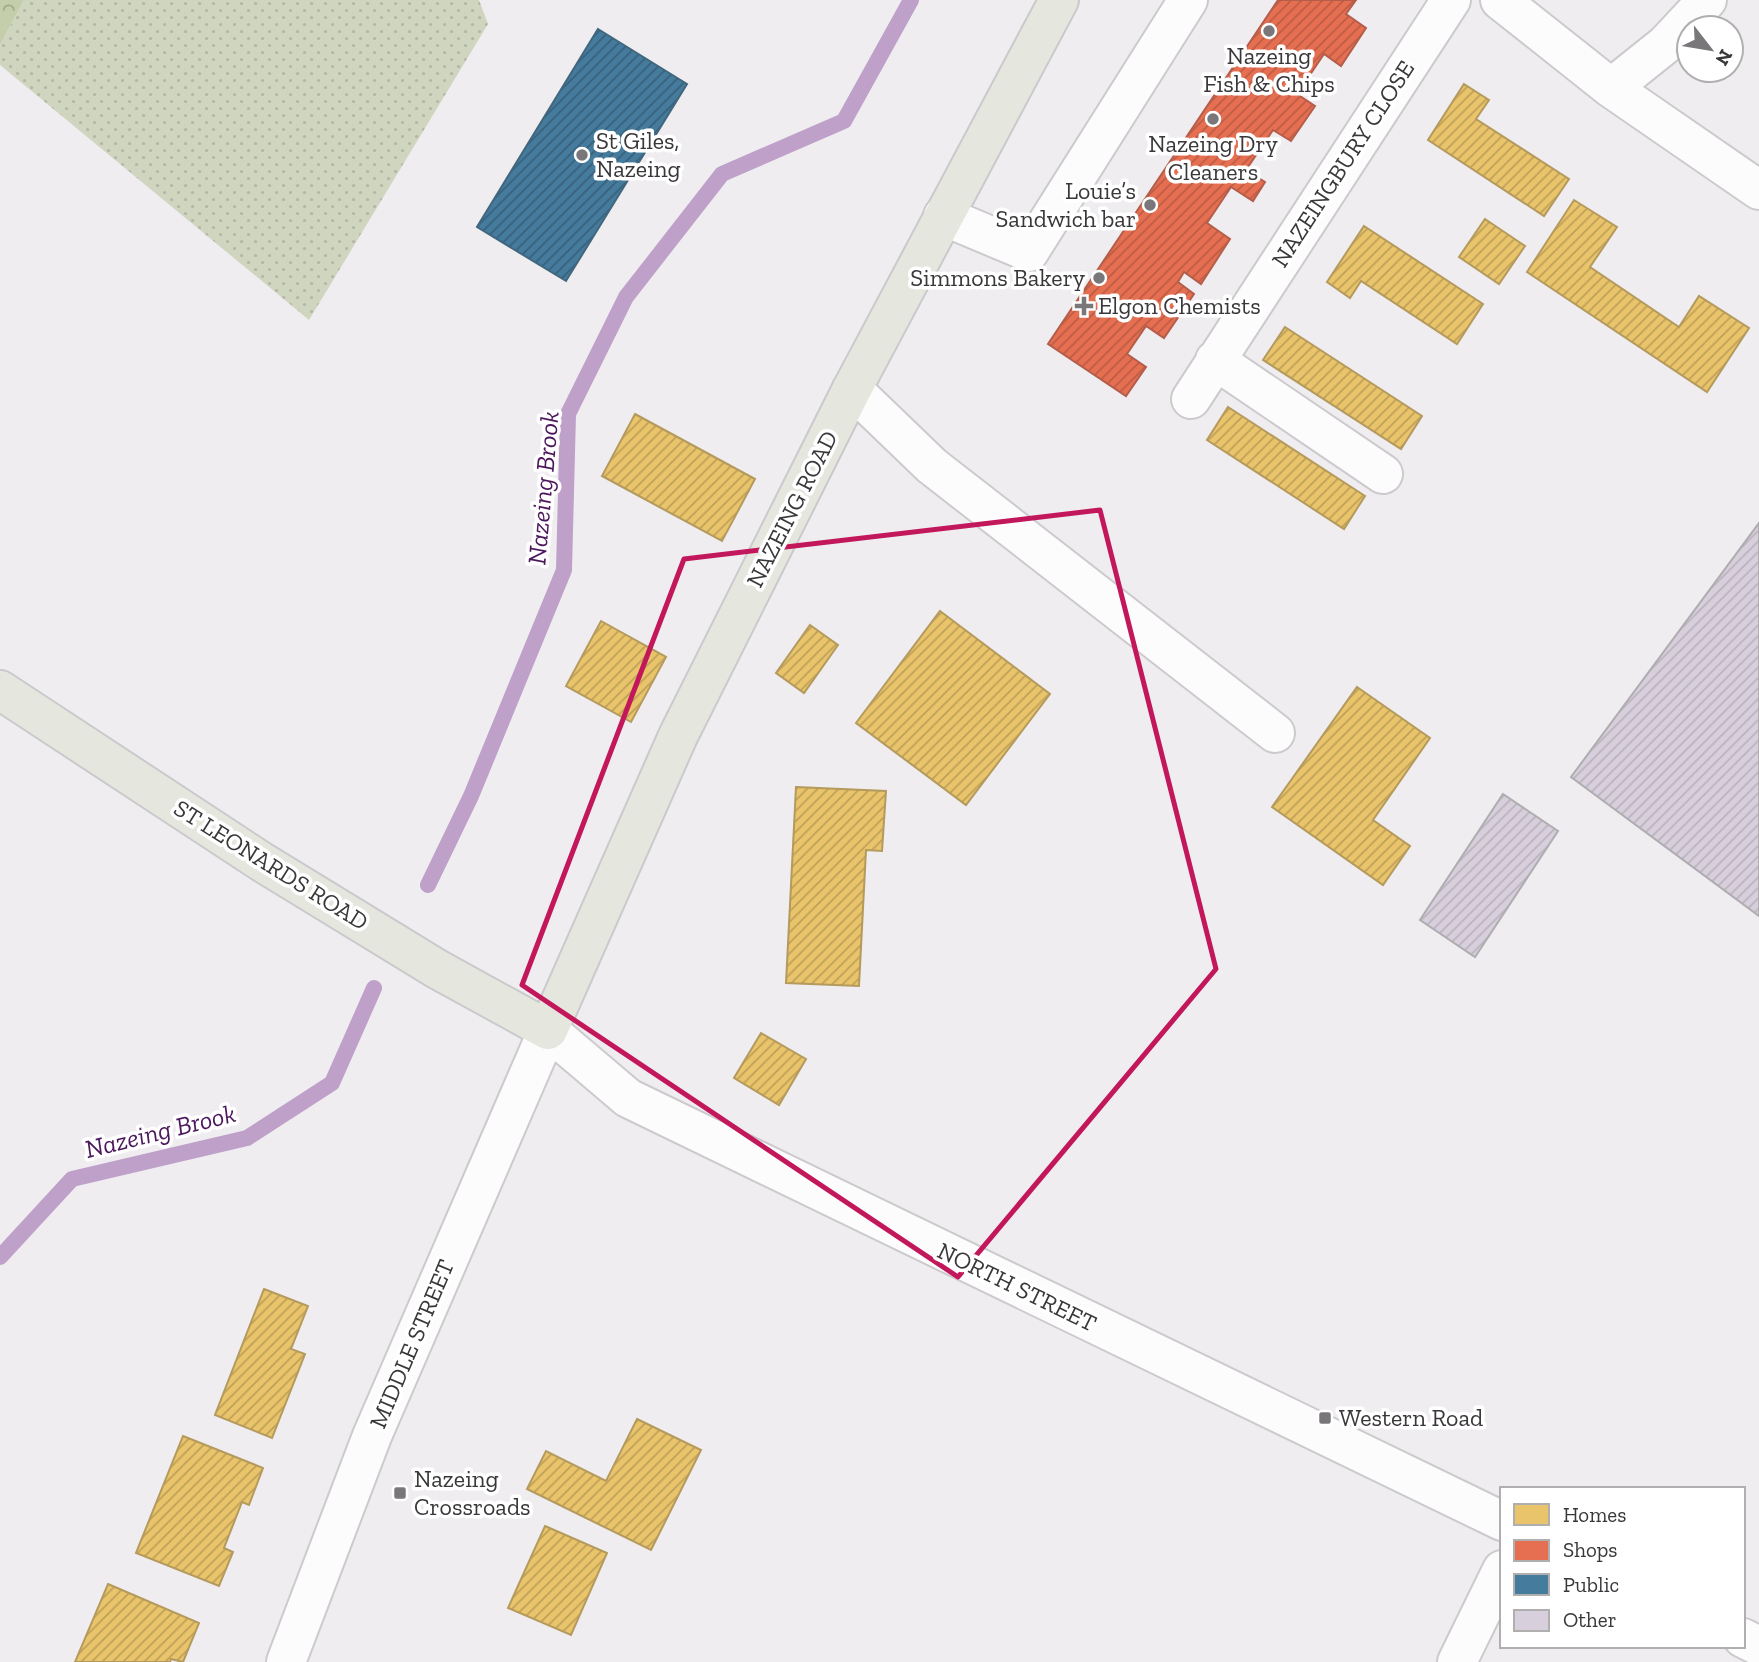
<svg xmlns="http://www.w3.org/2000/svg" width="1759" height="1662" font-family="'Zilla Slab',serif">
	<style>
		.grass { fill: url(#grass-dots) }
		.forest { fill: url(#forest-crowns) }
		.homes { fill: url(#homes-hatch); stroke: #b49a5c; stroke-width: 2 }
		.shops { fill: url(#shops-hatch); stroke: #b35e4a; stroke-width: 2 }
		.public { fill: url(#public-hatch); stroke: #41677f; stroke-width: 2 }
		.lines { fill: none; stroke-linecap: round; stroke-linejoin: round }
		.stream { stroke: #bea0c9; stroke-width: 16 }
		.building { fill: url(#building-hatch); stroke: #afadb0; stroke-width: 2 }
		.minor-casing { stroke: #cccacd; stroke-width: 42 }
		.major-casing { stroke: #cac9cb; stroke-width: 42 }
		.minor { stroke: #fdfcfd; stroke-width: 38 }
		.major { stroke: #e5e7df; stroke-width: 38 }
		.marked { fill: none; stroke: #c2185b; stroke-width: 5; stroke-linejoin: round }
		.poi-dot { fill: #79777a; stroke: #fff; stroke-width: 2.5 }
		.labels { text-anchor: middle; stroke-width: 7; stroke-linejoin: round; paint-order: stroke }
		.poi-label { font-size: 24px; fill: #39373a; stroke: #fff; text-anchor: start }
		.street-label { font-size: 24px; fill: #39373a; stroke: #fff }
		.water-label { font-size: 26px; font-style: italic; fill: #4c175d; stroke: #fff }
	</style>
	<defs>
		<pattern id="grass-dots" width="8" height="8" patternUnits="userSpaceOnUse" patternTransform="scale(1.75)"><rect width="8" height="8" fill="#d0d5c0"/><path d="M2 2h.1M6 6h.1" fill="none" stroke="#b3b7a6" stroke-width="1.8" stroke-linecap="round"/></pattern>
		<pattern id="forest-crowns" width="20" height="18" patternUnits="userSpaceOnUse" patternTransform="scale(1.75)"><rect width="20" height="18" fill="#c5ceaa"/><path d="M2 6a3 3 0 1 1 6 0M12 15a3 3 0 1 1 6 0" fill="none" stroke="#a1a88b"/></pattern>
		<pattern id="homes-hatch" width="6" height="6" patternUnits="userSpaceOnUse" patternTransform="scale(1.75)"><rect width="6" height="6" fill="#e9c46a"/><path d="M-1 1l2-2M0 6l6-6M5 7l2-2" fill="none" stroke="#bea058"/></pattern>
		<pattern id="shops-hatch" width="6" height="6" patternUnits="userSpaceOnUse" patternTransform="scale(1.75)"><rect width="6" height="6" fill="#e76f51"/><path d="M-1 1l2-2M0 6l6-6M5 7l2-2" fill="none" stroke="#bc5c44"/></pattern>
		<pattern id="public-hatch" width="6" height="6" patternUnits="userSpaceOnUse" patternTransform="scale(1.75)"><rect width="6" height="6" fill="#457b9d"/><path d="M-1 1l2-2M0 6l6-6M5 7l2-2" fill="none" stroke="#38607a"/></pattern>
		<pattern id="building-hatch" width="6" height="6" patternUnits="userSpaceOnUse" patternTransform="scale(1.75)"><rect width="6" height="6" fill="#d8cfdc"/><path d="M-1 1l2-2M0 6l6-6M5 7l2-2" fill="none" stroke="#bab2be"/></pattern>
	</defs>
	<rect width="100%" height="100%" fill="#f0edf1"/>
	<path class="grass" d="M24 0H479L488 24 309 320 0 65V45Z"/>
	<path class="forest" d="M0 0H24L0 45Z"/>
	<path class="homes" d="M1464 84 1489 100 1476 119 1569 179 1544 216 1428 140Z
		M1574 200 1617 227 1590 267 1679 327 1699 296 1749 328 1707 392 1527 272Z
		M1485 219 1525 246 1499 284 1459 257Z
		M1364 226 1483 304 1457 344 1361 281 1350 298 1327 282Z
		M1285 327 1422 416 1401 449 1263 360Z
		M1228 407 1365 496 1344 529 1207 440Z
		M635 414 755 479 722 541 602 476Z
		M940 611 1050 694 966 805 856 723Z
		M601 621 666 657 631 722 566 686Z
		M810 625 838 645 804 693 776 673Z
		M1357 687 1430 738 1373 820 1410 846 1383 885 1272 807Z
		M796 787 886 791 882 851 866 850 859 986 786 983Z
		M761 1033 806 1059 779 1105 734 1078Z
		M264 1289 308 1306 291 1349 305 1354 272 1438 215 1415Z
		M637 1419 701 1450 651 1550 527 1489 546 1451 606 1481Z
		M183 1436 263 1468 249 1505 242 1502 224 1548 233 1552 219 1586 136 1553Z
		M545 1526 607 1553 571 1635 508 1608Z
		M108 1584 199 1623 183 1662 171 1659 170 1662H75Z"/>
	<path class="shops" d="M1278 0H1356L1346 14 1366 28 1341 66 1324 54 1297 94 1315 106 1291 141 1273 130 1246 170 1265 182 1253 201 1231 187 1207 223 1230 239 1201 284 1184 272 1178 282 1194 294 1164 338 1146 326 1127 354 1146 367 1126 396 1048 344Z"/>
	<path class="public" d="M598 29 687 84 566 281 477 227Z"/>
	<g class="lines">
		<path class="stream" d="M428 885 471 796 564 570 568 414 626 297 722 174 844 121 911 0
			M0 1257 72 1179 247 1138 332 1083 374 988"/>
	</g>
	<path class="building" d="M1759 523V916L1571 777Z
		M1503 794 1558 831 1475 957 1420 920Z"/>
	<g class="lines">
		<g class="minor-casing">
			<path id="minor" d="M1500 0 1611 88 1759 190
				M1611 88 1666 44 1707 0
				M943 216 1029 252 1188 0
				M1215 360 1383 474
				M852 389 932 466 1275 733
				M1191 399 1451 0
				M1743 1638 1759 1646
				M286 1662 372 1436 548 1030 628 1098 1502 1521
				M1457 1662 1502 1570"/>
		</g>
		<g class="major-casing">
			<path id="major" d="M0 690 262 862 437 969 548 1030 678 736 852 389 1059 0"/>
		</g>
		<use href="#minor" class="minor"/>
		<use href="#major" class="major"/>
	</g>
	<path class="marked" d="M1100 510 1216 969 958 1277 522 985 684 559Z"/>
	<g class="poi-dot">
		<circle cx="1269" cy="31" r="7"/>
		<circle cx="1213" cy="119" r="7"/>
		<circle cx="582" cy="155" r="7"/>
		<circle cx="1150" cy="205" r="7"/>
		<circle cx="1099" cy="278" r="7"/>
		<path d="M1080.5 295.5h7v7h7v7h-7v7h-7v-7h-7v-7h7z"/>
		<rect x="1318" y="1411" width="14" height="14" rx="3.5"/>
		<rect x="393" y="1486" width="14" height="14" rx="3.5"/>
	</g>
	<g class="labels">
		<g class="poi-label">
			<text x="1269" y="64" text-anchor="middle">Nazeing<tspan x="1269" dy="28">Fish &amp; Chips</tspan></text>
			<text x="596" y="149">St Giles,<tspan x="596" dy="28">Nazeing</tspan></text>
			<text x="1213" y="152" text-anchor="middle">Nazeing Dry<tspan x="1213" dy="28">Cleaners</tspan></text>
			<text x="1136" y="199" text-anchor="end">Louie’s<tspan x="1136" dy="28">Sandwich bar</tspan></text>
			<text x="1085" y="286" text-anchor="end">Simmons Bakery</text>
			<text x="1098" y="314">Elgon Chemists</text>
			<text x="1339" y="1426">Western Road</text>
			<text x="414" y="1487">Nazeing<tspan x="414" dy="28">Crossroads</tspan></text>
		</g>
		<g class="street-label">
			<text transform="translate(1343 164) rotate(-57)" y="8">NAZEINGBURY CLOSE</text>
			<text transform="translate(792 509) rotate(-63)" y="8">NAZEING ROAD</text>
			<text transform="translate(271 865) rotate(32)" y="8">ST LEONARDS ROAD</text>
			<text transform="translate(1017 1287) rotate(26)" y="8">NORTH STREET</text>
			<text transform="translate(412 1344) rotate(-67)" y="8">MIDDLE STREET</text>
		</g>
		<g class="water-label">
			<text transform="translate(543 488) rotate(-85)" y="9">Nazeing Brook</text>
			<text transform="translate(160 1131) rotate(-14)" y="9">Nazeing Brook</text>
		</g>
	</g>
	<rect x="1500" y="1487" width="245" height="161" fill="#ffffff" stroke="#b0afb0" stroke-width="2"/>
	<rect x="1514" y="1504" width="35" height="21" fill="#e9c46a" stroke="#b0afb0" stroke-width="2"/>
	<text x="1563" y="1522" font-size="21" fill="#39373a">Homes</text>
	<rect x="1514" y="1540" width="35" height="21" fill="#e76f51" stroke="#b0afb0" stroke-width="2"/>
	<text x="1563" y="1557" font-size="21" fill="#39373a">Shops</text>
	<rect x="1514" y="1574" width="35" height="21" fill="#457b9d" stroke="#b0afb0" stroke-width="2"/>
	<text x="1563" y="1592" font-size="21" fill="#39373a">Public</text>
	<rect x="1514" y="1610" width="35" height="21" fill="#d8cfdc" stroke="#b0afb0" stroke-width="2"/>
	<text x="1563" y="1627" font-size="21" fill="#39373a">Other</text>
	<g transform="translate(1710 49) rotate(121)"><circle r="33" fill="#ffffff" stroke="#b0afb0" stroke-width="2"/>
	<path d="M0-5L12 26L0 18L-12 26Z" fill="#79777a"/>
	<text y="-10" font-size="19" font-weight="bold" text-anchor="middle" fill="#39373a">N</text>
	</g>
</svg>
